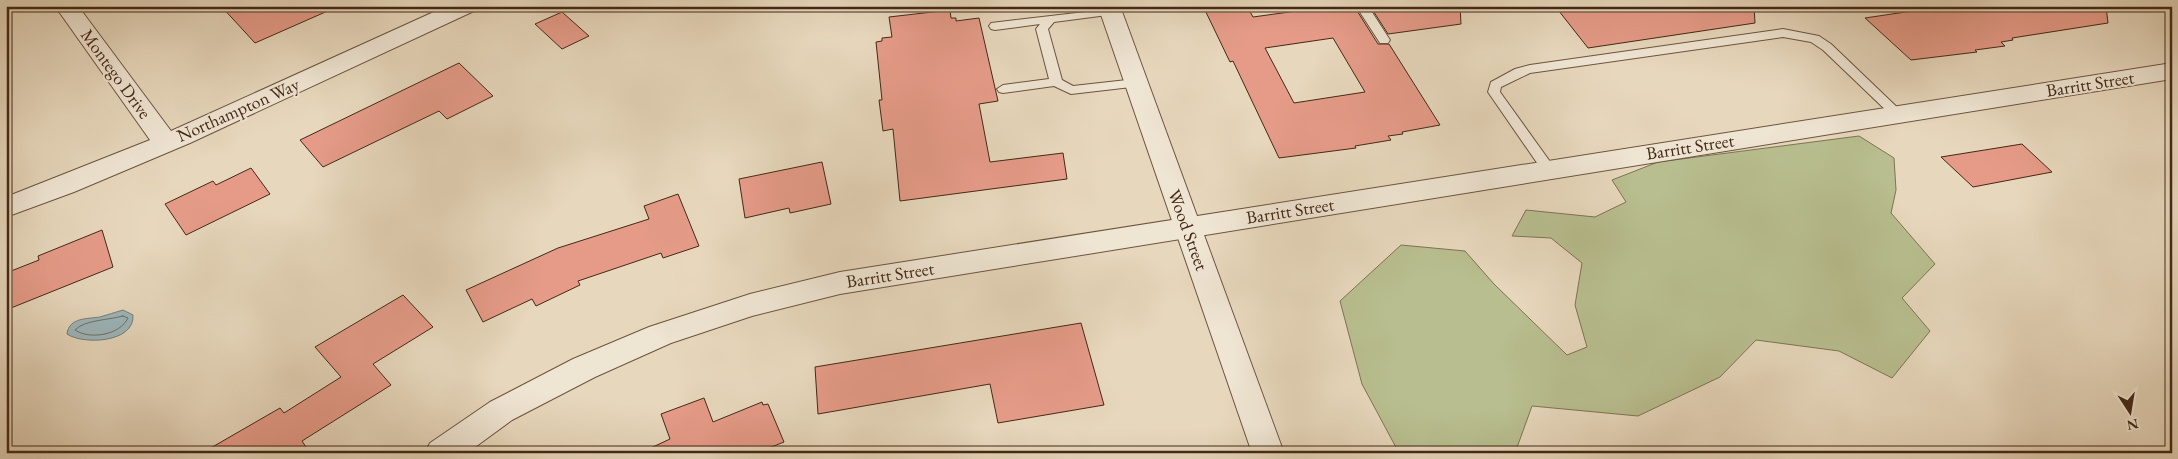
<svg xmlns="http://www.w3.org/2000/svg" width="2178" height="459" font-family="'EB Garamond',serif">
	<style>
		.green { fill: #b8be8f; stroke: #7e7452 }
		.water { fill: #9cb7bc; stroke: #787e79 }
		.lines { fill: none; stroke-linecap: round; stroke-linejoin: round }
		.shore { stroke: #707068; stroke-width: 1 }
		.building { fill: #e59b88; stroke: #432915; fill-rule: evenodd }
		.service-casing { stroke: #6c543f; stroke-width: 2 }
		.minor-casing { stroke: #6c543f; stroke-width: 2 }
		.tertiary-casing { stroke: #6c543f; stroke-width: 2 }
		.service { fill: #efe5d3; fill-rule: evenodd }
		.minor { fill: #efe5d3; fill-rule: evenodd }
		.tertiary { fill: #efe5d3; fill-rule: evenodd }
		.labels { text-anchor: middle; stroke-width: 4; stroke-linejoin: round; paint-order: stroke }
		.street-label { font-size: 18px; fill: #432915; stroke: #efe5d3 }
	</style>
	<rect width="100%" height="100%" fill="#e7d7bc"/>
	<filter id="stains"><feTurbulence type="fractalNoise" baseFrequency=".004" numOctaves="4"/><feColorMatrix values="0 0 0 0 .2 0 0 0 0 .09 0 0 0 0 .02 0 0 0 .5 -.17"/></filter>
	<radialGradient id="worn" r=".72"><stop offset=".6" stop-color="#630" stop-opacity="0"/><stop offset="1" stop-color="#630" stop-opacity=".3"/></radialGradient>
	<path class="green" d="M1859 136 1894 158 1896 190 1891 213 1935 264 1902 298 1930 331 1892 378 1839 351 1756 340 1720 377 1638 416 1532 406 1515 453H1399L1362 384 1340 301 1401 245 1465 251 1494 284 1567 355 1587 347 1575 305 1582 263 1551 238 1512 236 1526 210 1595 217 1626 202 1612 180 1658 162Z"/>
	<path class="water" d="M123 310 133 315C135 343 83 345 67 334 69 317 88 319 100 317 108 315 115 312 123 310Z"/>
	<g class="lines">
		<path class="shore" d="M123 316 128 318C120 335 90 340 75 330 84 320 109 320 123 316Z"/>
	</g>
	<path class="building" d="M221 6H339L255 43Z
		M1203 6H1247L1253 17 1333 6H1354L1378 44H1389L1440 125 1402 132 1403 134 1388 136 1391 140 1355 146 1356 148 1279 158 1233 61 1230 62ZM1333 38 1365 92 1294 103 1265 48Z
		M1370 6H1460L1461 24 1388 34Z
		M1555 6H1754L1755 23 1588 48Z
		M1946 6H2106L2108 23 2012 38 2013 40 2001 42 2005 46 1975 50 1977 52 1911 60 1865 18Z
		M950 10 951 18H956V21L979 18 998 101 979 104 990 162 1063 153 1067 179 900 201 893 129 883 131 879 100H882L876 42 882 41V38L892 37 889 17Z
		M562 12 589 36 562 49 535 24Z
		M459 63 493 96 447 119 439 111 323 167 300 140Z
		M2022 144 2052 172 1973 187 1941 157Z
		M822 162 831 204 790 213 789 208 745 218 739 179Z
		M251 168 270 194 186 235 165 204 213 181 216 185Z
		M678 194 699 246 663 258 661 253 578 281 580 285 536 306 532 299 483 322 466 290 558 248 649 219 644 206Z
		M102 230 113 267 6 310V273L39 260 38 256Z
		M403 295 433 327 373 364 391 385 302 441 310 453H202L280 408 284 413 341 377 315 347Z
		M1081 323 1104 405 998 423 990 384 818 414 815 367Z
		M704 398 713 422 762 402 763 405 768 404 784 442 756 453H640L670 439 661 414Z"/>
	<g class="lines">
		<g class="service-casing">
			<path id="service" d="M1356 6H1368L1390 40 1388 43H1380Z
				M1111 9 1117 12 1115 14 1054 22 1048 29 1062 80 1073 86 1136 79 1140 80 1142 83 1140 86 1071 94 1054 86 1003 93 999 92 997 89 1003 85 1049 79 1036 29 1040 24 995 30 991 29 989 26 991 23Z
				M1783 29 1819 36 1831 44 1901 111 1903 114 1901 117H1893L1823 50 1811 42 1783 37 1530 73 1501 87 1500 92 1556 170 1554 173H1544L1488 92 1491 82 1515 69 1530 65Z"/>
		</g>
		<g class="minor-casing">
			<path id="minor" d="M55 6H78L171 131 447 6H477L474 11 190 143 74 192 6 217V197L150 140Z
				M2172 63V79L840 294 752 316 671 343 595 377 512 420 467 453H425L430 443 490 402 573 359 649 327 750 294 840 272Z"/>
		</g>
		<g class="tertiary-casing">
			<path id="tertiary" d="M1098 6H1120L1284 453H1252Z"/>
		</g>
		<use href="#service" class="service"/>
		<use href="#minor" class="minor"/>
		<use href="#tertiary" class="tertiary"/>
	</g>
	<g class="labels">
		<g class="street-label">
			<text transform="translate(116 74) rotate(54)" y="6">Montego Drive</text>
			<text transform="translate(2090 84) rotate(-9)" y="6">Barritt Street</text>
			<text transform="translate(238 110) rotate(-24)" y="6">Northampton Way</text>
			<text transform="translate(1690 147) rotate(-9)" y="6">Barritt Street</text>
			<text transform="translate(1290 211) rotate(-9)" y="6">Barritt Street</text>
			<text transform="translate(1188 230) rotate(70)" y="6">Wood Street</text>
			<text transform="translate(890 275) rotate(-9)" y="6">Barritt Street</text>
		</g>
	</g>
	<rect width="2178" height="459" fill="none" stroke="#e7d7bc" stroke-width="25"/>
	<rect x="8" y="8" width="2163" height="444" fill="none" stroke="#432915" stroke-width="2.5"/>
	<rect x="12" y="12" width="2153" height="434" fill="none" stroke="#432915"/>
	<g transform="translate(2130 412) rotate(168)" stroke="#efe5d3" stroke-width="4" paint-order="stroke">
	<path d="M0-4L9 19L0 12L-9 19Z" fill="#432915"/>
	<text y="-8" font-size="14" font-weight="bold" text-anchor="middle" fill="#432915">N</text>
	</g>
	<rect width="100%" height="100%" filter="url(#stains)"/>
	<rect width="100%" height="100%" fill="url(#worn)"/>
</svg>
